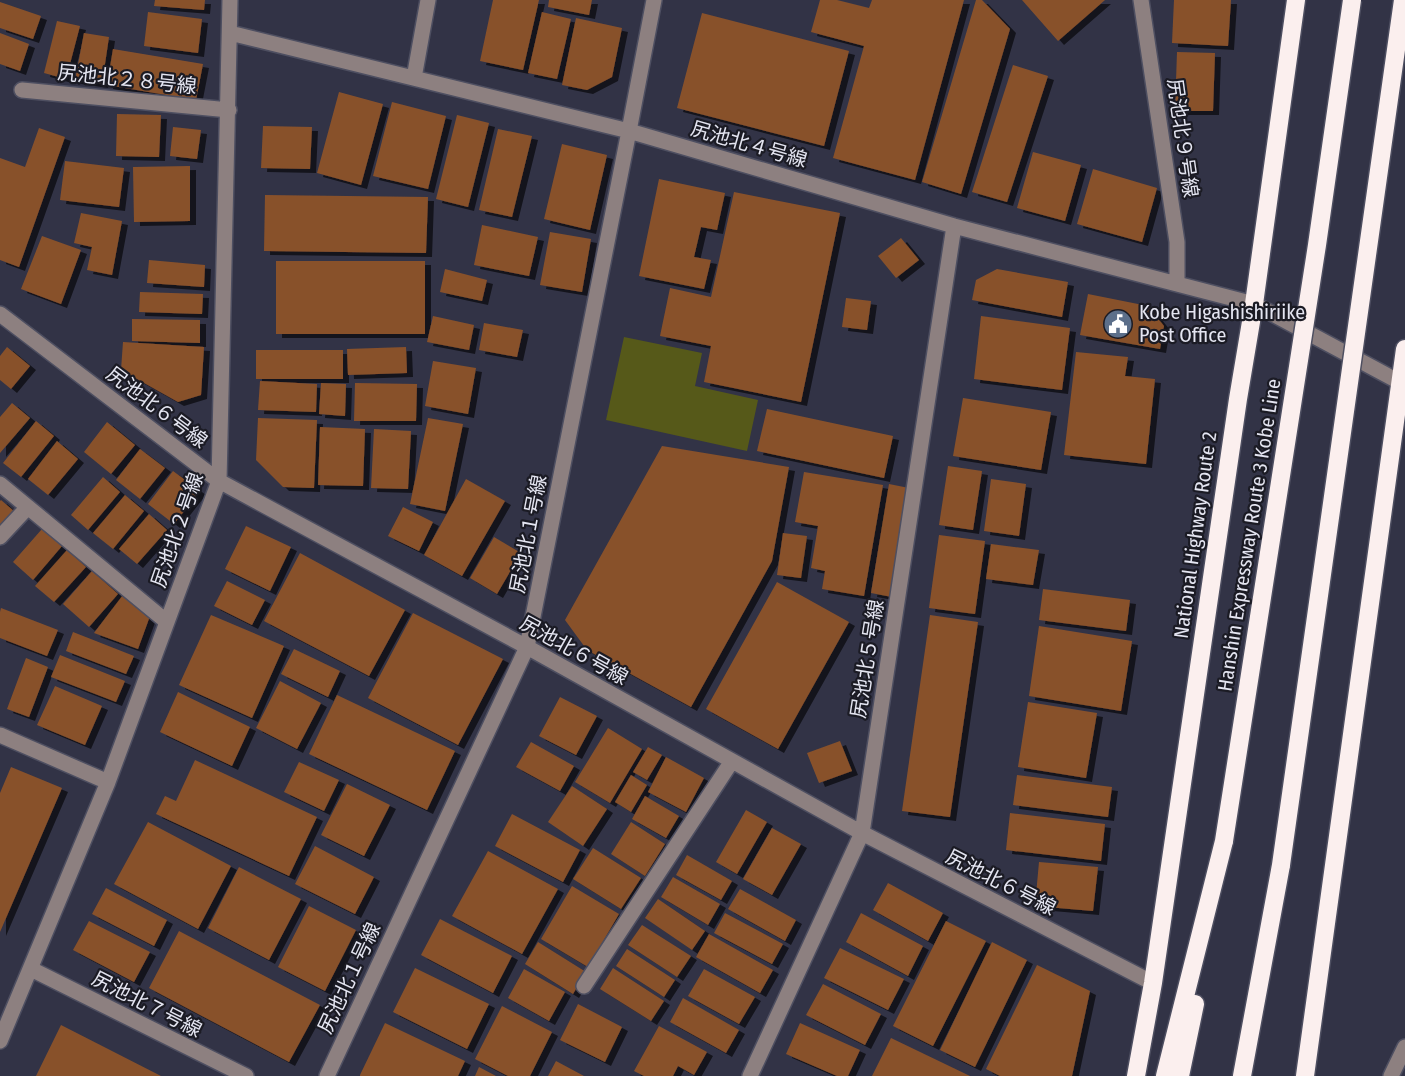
<svg xmlns="http://www.w3.org/2000/svg" width="1405" height="1076" font-family="'Fira Sans Condensed','Noto Sans JP',sans-serif">
	<style>
		.green { fill: #565919 }
		.building { fill: #88512b; filter: url(#shadow) }
		.lines { fill: none; stroke-linecap: round; stroke-linejoin: round }
		.minor-casing { stroke: #4e4f61; stroke-width: 18 }
		.highway-casing { stroke: #4e4f61; stroke-width: 21 }
		.minor { stroke: #8d8080; stroke-width: 15 }
		.highway { stroke: #fbefee; stroke-width: 18 }
		.highway-bridge-casing { stroke: #4e4f61; stroke-width: 21; stroke-linecap: butt }
		.highway-bridge { stroke: #fbefee; stroke-width: 18 }
		.labels { text-anchor: middle; stroke-width: 4.5; stroke-linejoin: round; paint-order: stroke }
		.street-label { font-size: 20px; fill: #e4e5f1; stroke: #1b1b24 }
		.poi-label { font-size: 20px; fill: #e4e5f1; stroke: #1b1b24; text-anchor: start }
	</style>
	<defs>
		<filter id="shadow"><feDropShadow dx="6" dy="4" stdDeviation="0" flood-color="#0009"/></filter>
	</defs>
	<rect width="100%" height="100%" fill="#323346"/>
	<path class="green" d="M624 337 702 353 695 386 758 400 747 451 606 420Z"/>
	<path class="building" d="M155 0H205L204 10 154 6Z
		M493 0H539L523 70 480 61Z
		M549 0H592L589 15 548 7Z
		M820 0H837L869 8 872 0H964L915 180 833 158 864 46 811 32Z
		M976 0H982L1010 29 961 194 922 182Z
		M1022 0H1105L1058 41Z
		M1174 0H1231L1228 46 1172 43Z
		M0 2 41 16 33 39 0 28Z
		M148 12 202 19 198 53 144 46Z
		M542 12 571 19 557 79 528 73Z
		M702 13 849 51 824 146 677 108Z
		M576 18 622 28 612 77 587 90 562 85Z
		M57 21 80 26 66 79 44 73Z
		M0 33 29 44 20 71 0 64Z
		M84 33 109 37 102 84 75 80Z
		M113 49 203 64 196 100 107 85Z
		M1177 52 1215 53 1213 111H1175Z
		M1013 65 1048 76 1007 202 972 192Z
		M339 92 383 104 361 185 317 173Z
		M392 102 446 116 428 189 373 176Z
		M117 114 161 115 159 157 116 156Z
		M457 115 489 123 468 207 436 199Z
		M263 126 312 127 310 169 261 168Z
		M173 127 201 130 197 159 170 156Z
		M39 128 65 137 19 267 0 260V158L25 167Z
		M498 129 532 136 512 217 479 210Z
		M562 144 607 155 590 230 544 219Z
		M1033 152 1081 165 1065 221 1017 208Z
		M65 161 124 168 119 207 60 200Z
		M190 166V221L134 222 133 167Z
		M1093 169 1157 188 1142 242 1077 224Z
		M659 179 725 193 717 230 701 227 694 257 711 260 704 289 639 276Z
		M734 192 840 213 801 402 704 382 711 346 660 336 670 288 711 297Z
		M265 195 428 197 426 253 264 251Z
		M81 213 122 221 112 275 87 270 92 247 74 243Z
		M482 225 538 237 529 276 474 265Z
		M550 232 591 239 582 292 540 285Z
		M42 236 81 250 61 304 21 289Z
		M901 238 919 260 896 278 878 256Z
		M149 260 205 265 204 287 147 283Z
		M276 261H425V334H276Z
		M445 269 487 280 482 301 440 292Z
		M997 269 1068 282 1062 317 972 300 976 280Z
		M140 292 203 294 202 314 139 312Z
		M1088 294 1148 306 1164 326 1160 349 1080 335Z
		M846 298 871 301 867 330 842 327Z
		M433 316 474 325 469 350 427 342Z
		M981 316 1070 328 1062 390 974 379Z
		M132 319 200 320V343L132 341Z
		M484 323 523 330 517 357 479 350Z
		M123 342 204 347 201 395 178 402 121 370Z
		M7 347 30 366 11 389 0 380V356Z
		M406 347 407 373 348 375 347 349Z
		M256 350H343V379H256Z
		M1076 352 1128 357 1125 376 1155 379 1146 464 1064 455Z
		M433 361 476 368 468 414 425 406Z
		M260 381 317 384 316 412 258 410Z
		M321 383 346 384 345 416 319 414Z
		M355 383 417 384 416 421H354Z
		M963 398 1051 412 1041 470 953 456Z
		M12 403 30 418 0 453V417Z
		M767 409 893 436 884 478 757 451Z
		M258 418 317 420 314 488 283 487 256 460Z
		M428 418 463 424 445 511 410 504Z
		M36 421 54 436 21 477 3 463Z
		M107 422 135 445 111 474 84 452Z
		M320 427 365 429 363 486 318 485Z
		M374 429 411 431 408 489 371 488Z
		M57 441 78 459 48 495 28 479Z
		M662 446 789 467 772 561 691 707 587 650 565 620Z
		M140 449 165 468 140 499 116 480Z
		M948 466 982 471 973 530 939 525Z
		M173 471 200 491 174 524 148 504Z
		M804 472 883 485 864 596 822 589 825 571 811 568 818 526 795 522Z
		M103 477 120 492 88 530 71 515Z
		M466 479 505 501 462 576 424 555Z
		M991 479 1026 484 1019 536 984 531Z
		M889 484 909 488 892 597 871 593Z
		M125 495 144 511 113 549 93 533Z
		M1 500 15 512 0 529V501Z
		M403 507 433 522 419 551 388 536Z
		M149 514 167 530 137 564 119 549Z
		M246 526 291 547 270 591 225 569Z
		M42 529 62 546 33 580 13 562Z
		M783 533 807 536 801 578 777 575Z
		M939 535 985 541 975 614 929 608Z
		M494 537 521 553 497 594 470 578Z
		M991 544 1039 550 1033 585 986 579Z
		M67 550 86 567 54 602 35 586Z
		M300 553 405 610 369 676 264 621Z
		M92 571 118 594 89 627 63 604Z
		M227 581 265 600 252 625 214 606Z
		M777 582 849 622 778 749 706 709Z
		M1043 589 1130 600 1126 631 1039 620Z
		M123 595 150 616 138 649 94 633Z
		M1 608 58 630 47 656 0 638V612Z
		M413 613 503 659 458 745 368 698Z
		M211 615 284 646 252 718 179 685Z
		M930 615 978 622 950 817 902 811Z
		M1039 626 1132 641 1121 711 1029 696Z
		M73 632 134 656 126 674 66 651Z
		M294 649 340 671 328 697 281 674Z
		M60 655 125 681 116 702 51 677Z
		M26 658 48 667 29 717 7 709Z
		M280 681 321 703 297 749 256 728Z
		M55 686 102 706 85 745 37 725Z
		M178 692 250 727 232 766 160 732Z
		M337 695 455 751 427 810 309 754Z
		M560 697 597 716 576 755 539 736Z
		M1028 702 1097 713 1086 778 1018 767Z
		M608 728 642 749 610 803 575 782Z
		M840 741 852 771 819 783 807 753Z
		M531 742 574 766 560 791 516 767Z
		M648 747 662 755 647 780 633 772Z
		M666 757 704 778 686 812 648 792Z
		M195 760 317 817 289 876 156 814 165 796 176 801Z
		M299 762 339 780 324 811 284 792Z
		M11 767 62 788 0 932V793Z
		M631 775 647 785 631 812 615 802Z
		M1017 775 1112 787 1108 817 1013 805Z
		M347 784 390 805 364 856 321 835Z
		M572 786 607 809 583 846 548 822Z
		M645 796 679 816 666 838 632 819Z
		M746 810 767 822 737 874 716 862Z
		M1010 813 1105 824 1101 861 1006 850Z
		M512 814 580 850 563 882 495 846Z
		M148 822 231 866 198 929 114 884Z
		M631 822 665 844 645 876 611 854Z
		M772 828 801 844 772 895 743 879Z
		M315 846 374 877 355 914 295 884Z
		M593 848 641 878 621 909 573 879Z
		M488 851 558 889 522 954 452 916Z
		M687 855 732 881 721 900 676 875Z
		M1039 862 1098 867 1093 911 1035 906Z
		M239 867 301 899 269 960 208 928Z
		M673 877 720 904 708 925 661 897Z
		M888 883 943 913 928 941 873 910Z
		M572 886 619 914 588 967 541 939Z
		M106 888 167 920 154 946 92 914Z
		M740 889 796 920 785 941 728 909Z
		M658 899 705 931 692 950 645 918Z
		M309 906 356 930 325 991 278 967Z
		M725 913 783 944 772 964 714 933Z
		M861 913 923 946 908 976 846 942Z
		M440 919 512 956 493 993 421 955Z
		M89 921 150 952 134 982 73 950Z
		M946 921 986 941 933 1046 893 1026Z
		M642 925 691 956 677 977 628 945Z
		M179 931 320 1005 289 1062 149 988Z
		M709 934 773 970 760 993 696 957Z
		M538 942 586 972 573 994 525 964Z
		M992 942 1027 960 975 1067 940 1050Z
		M840 948 904 979 888 1010 824 978Z
		M627 949 675 980 664 997 616 966Z
		M1037 965 1090 991 1072 1076H1000L986 1069Z
		M415 968 489 1004 467 1049 393 1012Z
		M613 968 664 1001 651 1021 600 989Z
		M524 969 565 992 549 1021 508 998Z
		M704 969 755 997 739 1024 688 996Z
		M823 984 881 1014 865 1045 806 1015Z
		M683 998 739 1030 726 1053 670 1022Z
		M578 1004 622 1027 605 1062 560 1040Z
		M502 1006 552 1032 530 1076H508L475 1059Z
		M385 1023 465 1061 458 1076H360V1075Z
		M800 1023 860 1050 848 1076H837L786 1054Z
		M61 1025 161 1076H36Z
		M659 1026 707 1052 694 1075 678 1066 673 1076H644L634 1071Z
		M891 1038 970 1076H872Z
		M556 1061 584 1076H548Z
		M479 1067 496 1076H475Z"/>
	<g class="lines">
		<g class="minor-casing">
			<path id="minor" d="M1141 0 1177 242V284
				M230 33 629 131 954 226 1254 304 1405 385
				M414 78 428 0
				M22 90 229 110
				M0 314 219 481 527 647 862 833 1153 983
				M0 484 167 622
				M0 537 28 507
				M0 735 108 782
				M31 969 246 1076
				M584 986 732 761
				M0 1041 108 782 219 481 230 0
				M327 1076 527 647 629 131 654 0
				M750 1076 862 833 954 226
				M1391 1076 1405 1047"/>
		</g>
		<g class="highway-casing">
			<path id="highway" d="M1136 1076 1153 983 1238 399 1254 304 1296 0
				M1165 1076 1224 841
				M1180 1076 1195 1004
				M1242 1076 1281 865
				M1305 1076 1405 349"/>
		</g>
		<use href="#minor" class="minor"/>
		<use href="#highway" class="highway"/>
		<g class="highway-bridge-casing">
			<path id="highway-bridge" d="M1224 841 1317 245 1352 0
				M1281 865 1403 0"/>
		</g>
		<use href="#highway-bridge" class="highway-bridge"/>
	</g>
	<defs>
		<g id="civic-disc" transform="scale(1.5)"><circle r="9.5" fill="#5c6f8a" stroke="#1b1b24"/><path d="M-.6-6.5H3V-4.5H.6V-3L4-1V1h2V6H-6V1h2V-1L-.6-3ZM-1.2 2.5V6h2.4V2.5Z" fill="#fff"/></g>
	</defs>
	<g fill-rule="evenodd">
		<use href="#civic-disc" x="1118" y="324"/>
	</g>
	<g class="labels">
		<g class="street-label">
			<text transform="translate(127 79) rotate(6)" y="7">尻池北２８号線</text>
			<text transform="translate(1183 138) rotate(82)" y="7">尻池北９号線</text>
			<text transform="translate(749 144) rotate(16)" y="7">尻池北４号線</text>
			<text transform="translate(157 407) rotate(37)" y="7">尻池北６号線</text>
			<text transform="translate(177 530) rotate(-71)" y="7">尻池北２号線</text>
			<text transform="translate(528 534) rotate(-79)" y="7">尻池北１号線</text>
			<text transform="translate(1195 535) rotate(-82)" y="7">National Highway Route 2</text>
			<text transform="translate(1249 535) rotate(-81)" y="7">Hanshin Expressway Route 3 Kobe Line</text>
			<text transform="translate(574 650) rotate(29)" y="7">尻池北６号線</text>
			<text transform="translate(867 659) rotate(-81)" y="7">尻池北５号線</text>
			<text transform="translate(1001 882) rotate(27)" y="7">尻池北６号線</text>
			<text transform="translate(349 978) rotate(-65)" y="7">尻池北１号線</text>
			<text transform="translate(147 1004) rotate(27)" y="7">尻池北７号線</text>
		</g>
		<g class="poi-label">
			<text x="1139" y="319">Kobe Higashishiriike<tspan x="1139" dy="23">Post Office</tspan></text>
		</g>
	</g>
</svg>
